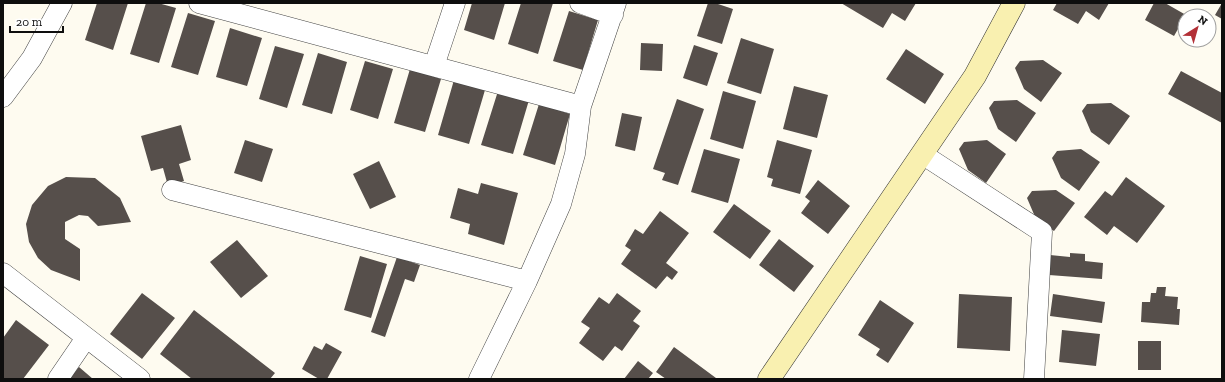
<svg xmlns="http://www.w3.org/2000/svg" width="1225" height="382" font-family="'Zilla Slab',serif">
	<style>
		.building { fill: #564f4b }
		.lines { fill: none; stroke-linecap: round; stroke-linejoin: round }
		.street-casing { stroke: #414141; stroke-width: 21 }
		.secondary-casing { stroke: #303030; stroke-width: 23 }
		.street { stroke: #fff; stroke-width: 20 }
		.secondary { stroke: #f9f0b0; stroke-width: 22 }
	</style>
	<rect width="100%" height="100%" fill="#fefbf0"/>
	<path class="building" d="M97 3H128L113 50 85 40Z
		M146 3H158L176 8 159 63 130 54Z
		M472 3H505L494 40 464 30Z
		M521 3H553L538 54 508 44Z
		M708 3H715L733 9 722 44 697 36Z
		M841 3H916L905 21 892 13 883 28Z
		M1057 3H1109L1099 20 1086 11 1078 24 1053 10Z
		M1154 3H1165L1186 15 1174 36 1145 20Z
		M1222 3V19L1215 15Z
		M569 11 598 20 583 70 553 61Z
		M188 13 215 21 198 75 171 67Z
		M230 28 262 38 247 86 216 77Z
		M741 38 774 49 761 94 727 83Z
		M641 43 663 44 662 71 640 70Z
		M694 45 718 53 707 86 683 78Z
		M275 46 304 54 287 108 259 99Z
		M906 49 944 74 925 104 886 79Z
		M318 53 347 62 332 114 302 105Z
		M1043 60 1062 73 1041 102 1024 89 1015 68 1020 61Z
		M365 61 393 69 378 119 350 110Z
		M410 69 441 79 425 132 394 123Z
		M1181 71 1222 93V123L1168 94Z
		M454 80 485 90 469 144 438 135Z
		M794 86 828 95 817 138 783 129Z
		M498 91 529 100 513 154 481 145Z
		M723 91 756 101 743 149 710 139Z
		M677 99 704 109 678 185 662 180 665 173 653 169Z
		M1017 100 1036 113 1016 142 998 129 989 108 994 101Z
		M1111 103 1130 116 1109 145 1091 132 1082 111 1087 104Z
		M539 104 570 114 555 165 523 155Z
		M622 113 642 117 635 151 615 146Z
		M181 125 191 160 179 164 184 181 168 186 163 168 151 171 141 136Z
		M245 140 273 149 262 182 234 173Z
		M777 140 812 150 800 194 771 186 773 179 767 177Z
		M987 140 1006 154 986 183 968 170 959 149 964 142Z
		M704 149 740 159 728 203 691 192Z
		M1081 149 1100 162 1079 191 1061 178 1052 158 1057 151Z
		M379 161 396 197 370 209 353 174Z
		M66 177 95 178 120 198 131 222 98 226 88 216 79 215 65 222V239L80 249V281L51 270 38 258 29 242 26 224 32 205 48 186Z
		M1126 177 1165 206 1137 243 1114 226 1107 235 1084 217 1105 191 1112 196Z
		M818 180 850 206 828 234 801 213 810 201 805 197Z
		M481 183 518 193 504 245 468 234 470 224 450 218 458 188 478 194Z
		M1056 190 1075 203 1054 231 1036 219 1027 198 1032 191Z
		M734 204 771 231 750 259 713 232Z
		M660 211 689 233 666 263 678 272 672 280 667 276 656 289 621 264 631 250 625 246 635 229 643 234Z
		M779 239 814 266 794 292 759 265Z
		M237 240 268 276 241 298 210 262Z
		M1070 253 1085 254V261L1103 263 1102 279 1049 275 1050 255 1070 257Z
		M360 256 387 264 371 318 344 310Z
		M397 257 420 265 414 282 405 279 385 337 371 332Z
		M1157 287H1166L1165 296 1178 297 1177 309H1180L1179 325 1141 322 1142 302H1150L1151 293H1156Z
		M142 293 175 318 142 359 110 334Z
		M617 293 641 311 633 321 640 326 622 351 615 346 603 361 579 343 590 328 581 322 599 297 609 304Z
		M959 294 1012 297 1010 351 957 348Z
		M1053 294 1105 302 1102 323 1050 316Z
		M880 300 914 323 888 363 876 355 880 349 858 335Z
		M194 310 275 373 270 379H192L160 354Z
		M16 320 49 345 23 379H3V338Z
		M1062 330 1100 334 1096 366 1059 362Z
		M1138 341H1161V370H1138Z
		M326 343 342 352 327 379H319L302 369 314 346 322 350Z
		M674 347 716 378 715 379H666L656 372Z
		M638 361 653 373 648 379H624Z
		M79 367 93 379H69Z"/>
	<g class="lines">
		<g class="street-casing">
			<path id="street" d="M199 3 581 106
				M580 3 613 15
				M434 66 455 3
				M3 97 32 58 62 3
				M922 154 1042 232 1034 379
				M172 190 527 281
				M3 273 140 379
				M58 379 86 338
				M479 379 527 281 561 204 575 154 581 106 616 3"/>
		</g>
		<g class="secondary-casing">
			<path id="secondary" d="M769 379 975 76 1014 3"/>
		</g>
		<use href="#street" class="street"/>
		<use href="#secondary" class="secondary"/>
	</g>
	<rect width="1225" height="382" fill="none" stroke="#0e0e0e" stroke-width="8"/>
	<g transform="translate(1197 28) rotate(37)"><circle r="19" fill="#ffffff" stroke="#9f9f9f"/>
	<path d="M0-3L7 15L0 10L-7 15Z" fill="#b33037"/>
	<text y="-6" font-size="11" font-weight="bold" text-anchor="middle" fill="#0e0e0e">N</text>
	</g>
	<path d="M10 26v6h53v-6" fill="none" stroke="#0e0e0e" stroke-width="2"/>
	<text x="16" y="26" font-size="12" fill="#0e0e0e" stroke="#ffffff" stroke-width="3" paint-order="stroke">20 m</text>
</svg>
